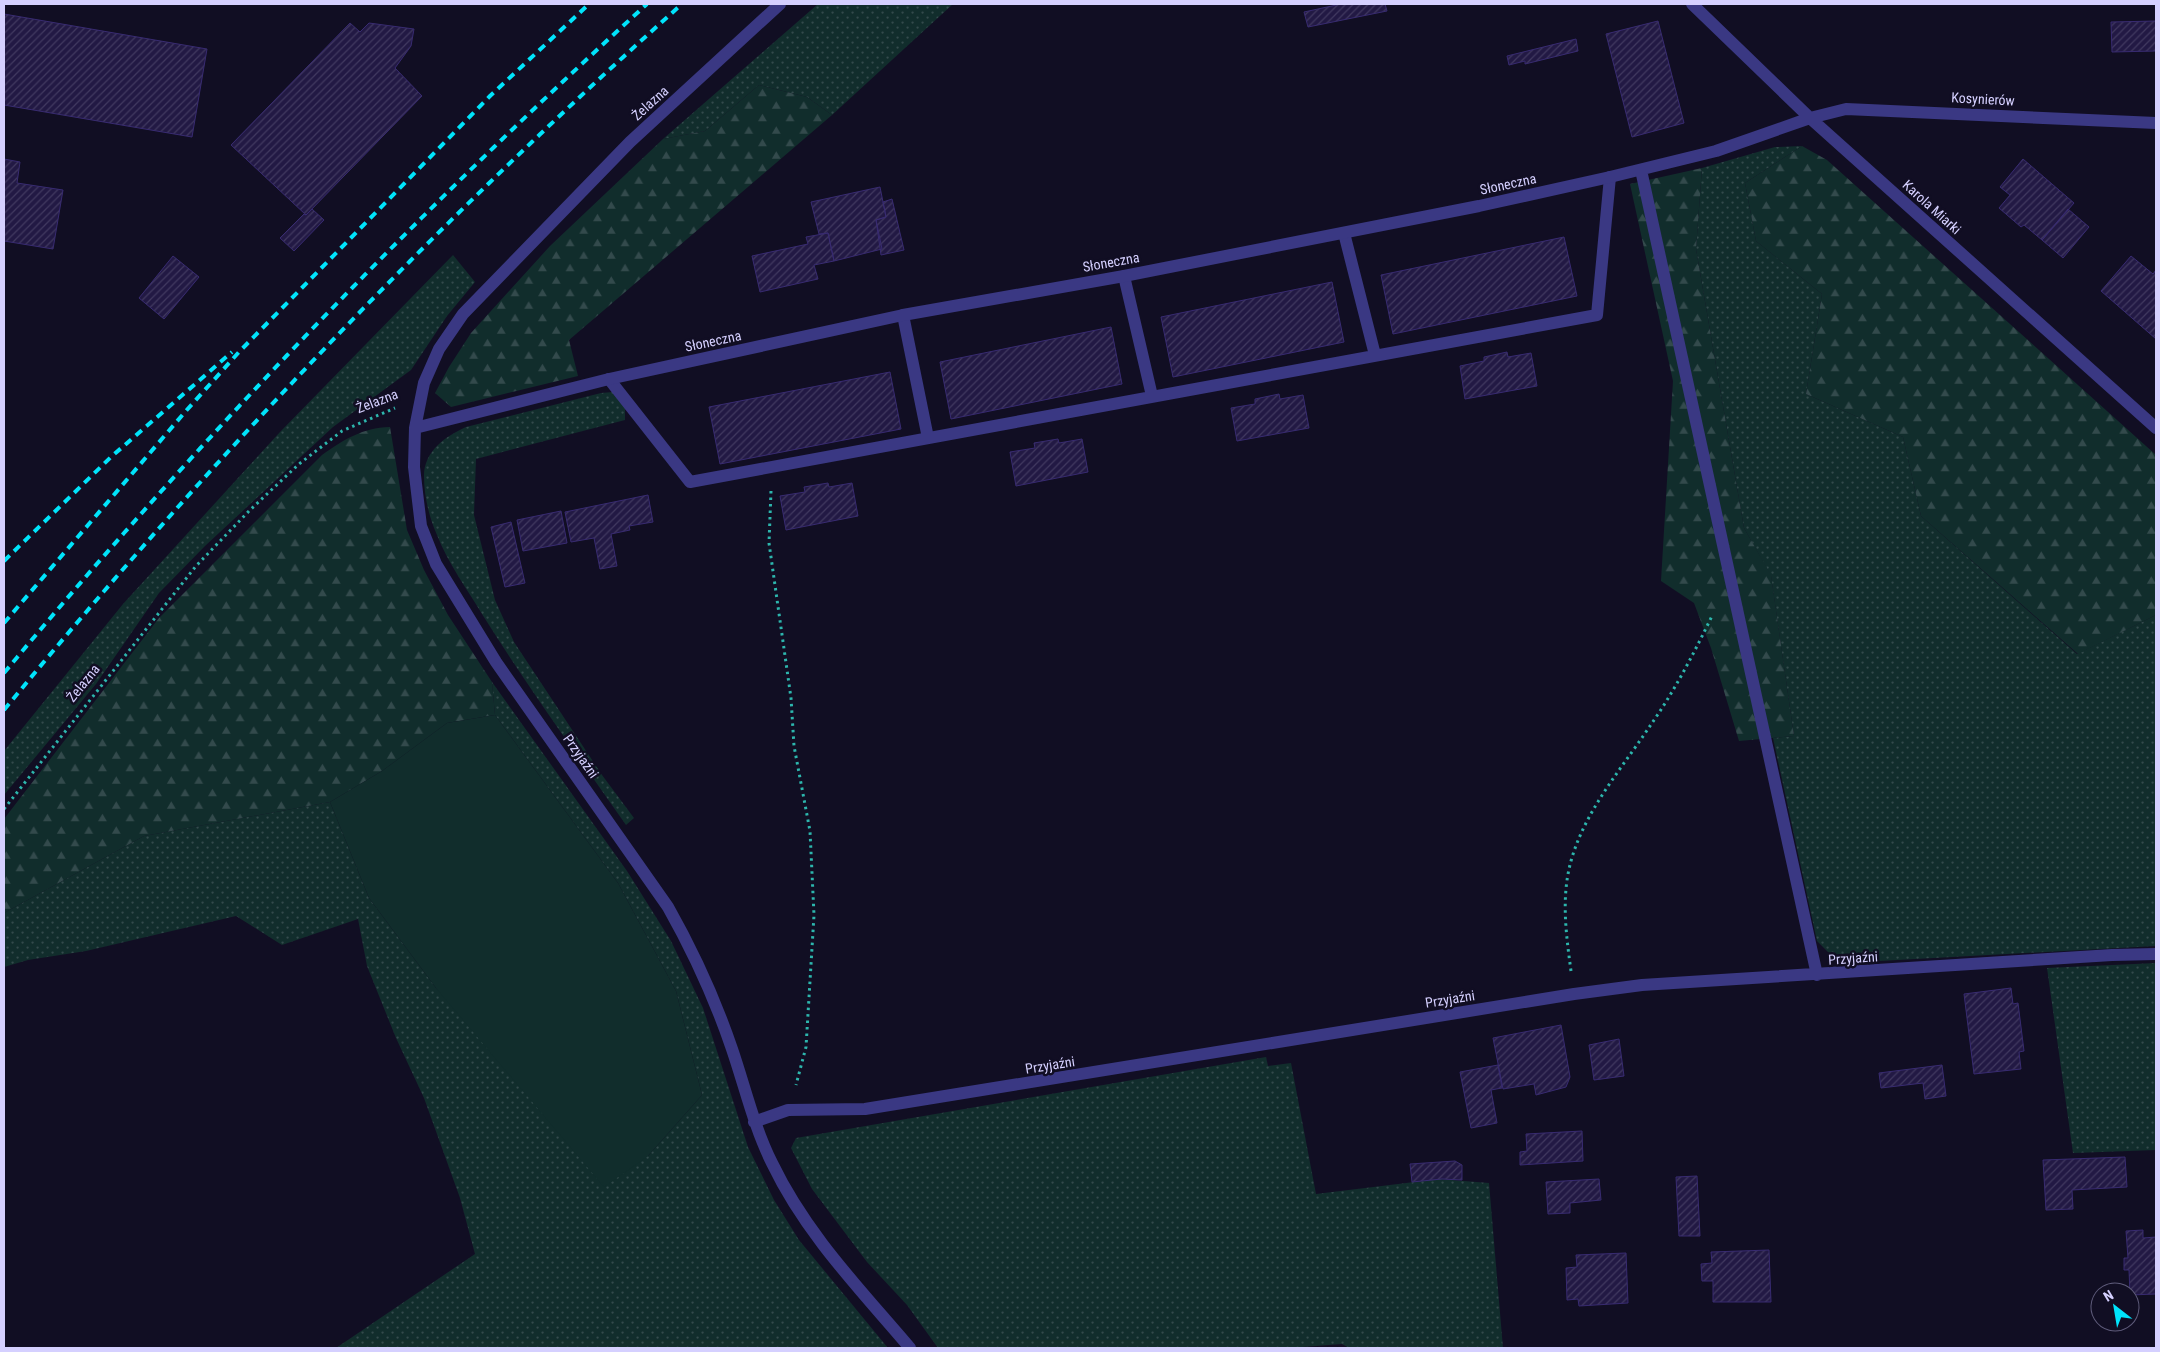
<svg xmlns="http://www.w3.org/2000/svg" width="2160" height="1352" font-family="'Roboto Condensed',sans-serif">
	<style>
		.grass { fill: url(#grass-dots) }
		.forest { fill: url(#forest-firs) }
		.garden { fill: #112d2c }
		.building { fill: url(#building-hatch); stroke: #382b71 }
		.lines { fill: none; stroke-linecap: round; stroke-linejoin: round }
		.path { stroke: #2db6ad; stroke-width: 3; stroke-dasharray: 2.5 4; stroke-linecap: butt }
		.lane { stroke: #3a3883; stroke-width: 12 }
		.street { stroke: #3a3883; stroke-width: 12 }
		.rail { stroke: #00e4fb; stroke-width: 4; stroke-dasharray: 8 6; stroke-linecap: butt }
		.labels { text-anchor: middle; stroke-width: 5; stroke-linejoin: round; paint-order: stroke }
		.street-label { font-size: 14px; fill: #d5d0ff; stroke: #110e23 }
	</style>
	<defs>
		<pattern id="grass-dots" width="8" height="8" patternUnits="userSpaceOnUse" patternTransform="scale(1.25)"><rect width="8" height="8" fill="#112d2c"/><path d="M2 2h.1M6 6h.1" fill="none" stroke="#334a4c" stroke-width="1.8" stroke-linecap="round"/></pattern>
		<pattern id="forest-firs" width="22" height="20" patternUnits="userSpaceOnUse" patternTransform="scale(1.25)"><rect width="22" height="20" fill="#112d2c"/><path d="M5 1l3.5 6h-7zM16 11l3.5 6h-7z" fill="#334a4c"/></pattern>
		<pattern id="building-hatch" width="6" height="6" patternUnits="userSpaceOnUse" patternTransform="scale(1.25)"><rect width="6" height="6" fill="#221944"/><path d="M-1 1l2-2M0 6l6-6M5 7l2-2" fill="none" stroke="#413960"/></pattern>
	</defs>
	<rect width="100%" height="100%" fill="#110e23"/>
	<path class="grass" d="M818 4H953L832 115 807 97 759 85 705 131 663 139Z
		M1802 146 1745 183 1756 241 1822 294 1806 394 1903 437 1921 516 2077 654 2156 615V946L1861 962 1832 956 1817 941 1773 738 1794 736 1771 576 1744 528 1696 249 1702 168 1775 147Z
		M453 255 475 282 447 316 411 370 333 427 205 546 159 593 96 684 4 795V751L123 604 280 432Z
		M613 392 625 406V420L476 459 474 515 495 600 514 642 602 775 634 818 626 825C577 755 527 686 482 614 467 589 448 563 437 535 429 517 424 496 424 476 424 451 446 436 466 427L601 393Z
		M492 682 627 871 671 941 703 1008 748 1147 774 1200 799 1240 888 1348H336L475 1254 460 1198 424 1098 396 1038 367 966 358 919 282 945 236 916 86 951 28 960 4 967V913L144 836 330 802 369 898 436 988 648 1156 702 1095 676 991 618 883 495 715Z
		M2156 963V1150L2073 1153 2047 968Z
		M1266 1057 1268 1066 1291 1063 1316 1194 1439 1179 1489 1183 1503 1348H1349L1342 1344 1289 1348H938L907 1305 867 1262 812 1189 791 1148 796 1138Z"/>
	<path class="forest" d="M759 85 807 97 832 115 569 340 578 376 451 407 435 393 449 367 471 333 550 246 663 139 705 131Z
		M1802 146 1827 160 2156 455V615L2078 654 1921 516 1903 437 1806 394 1822 294 1756 241 1745 183Z
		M1702 168 1696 249 1744 528 1771 575 1794 736 1739 741 1711 648 1694 603 1661 581 1673 381 1630 184Z
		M390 427 407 530 424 570 448 615 492 682 495 715 447 723 382 771 330 802 144 836 4 913V819L159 618 322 455C345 439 362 428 390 427Z"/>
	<path class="garden" d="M495 715 618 883 676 991 702 1095 648 1156 604 1187 436 988 369 898 330 802 382 771 447 723Z"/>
	<path class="building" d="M1341 4H1385L1387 11 1308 27 1304 12Z
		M4 14 207 49 192 137 4 105Z
		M1658 21 1684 123 1632 137 1606 34Z
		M2156 21V51L2112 52 2111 22Z
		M350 23 360 32 369 23 414 29 411 46 395 68 422 96 306 215 231 145Z
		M1576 39 1578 51 1525 64V61L1509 65 1507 56Z
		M4 159 20 162 17 183 63 190 53 249 4 241Z
		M2023 159 2074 203 2042 240 2024 225 2021 227 1999 208 2010 195 2000 187Z
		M880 187 886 217 876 220 882 249 834 261 828 233 819 234 811 202Z
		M892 199 904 250 881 255 876 220 886 217 883 202Z
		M312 209 324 220 294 251 280 238 304 214 306 215Z
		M2068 209 2089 227 2063 258 2042 240Z
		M828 233 834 261 814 265 818 279 760 292 752 256 808 244 806 237Z
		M1564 237 1577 296 1393 334 1381 275Z
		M173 256 199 277 164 319 139 298Z
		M2131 256 2153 274 2156 270V339L2101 291Z
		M1332 282 1344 342 1173 377 1161 317Z
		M1111 327 1122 384 951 419 940 362Z
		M1507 352 1508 357 1531 353 1537 386 1465 399 1460 366 1484 361V357Z
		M890 372 901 429 720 464 709 407Z
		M1279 394 1280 399 1303 395 1309 428 1237 441 1231 408 1255 404V399Z
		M1058 439 1059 443 1082 439 1088 472 1016 486 1010 452 1035 448 1034 443Z
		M828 483 829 487 852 483 858 516 786 530 780 496 805 492 804 487Z
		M648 495 653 522 629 526 630 530 611 534 617 566 600 569 594 538 571 542 565 512Z
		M561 511 567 543 523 551 517 520Z
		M511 522 525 583 505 587 491 527Z
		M2011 988 2013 1004 2018 1003 2024 1051 2019 1052 2021 1069 1974 1074 1964 994Z
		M1561 1025 1570 1077 1566 1087 1536 1095 1534 1084 1503 1089 1493 1038Z
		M1619 1039 1624 1076 1594 1080 1589 1045Z
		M1498 1065 1502 1088 1491 1090 1497 1123 1471 1128 1460 1072Z
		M1942 1065 1946 1096 1925 1099 1923 1083 1881 1088 1879 1073Z
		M1582 1131 1583 1161 1520 1165V1152L1527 1151 1526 1134Z
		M2125 1157 2127 1187 2072 1190 2073 1209 2046 1210 2043 1160Z
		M1455 1161 1462 1165V1180L1442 1179 1412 1182 1410 1164Z
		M1697 1176 1700 1236H1679L1676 1177Z
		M1599 1179 1601 1200 1570 1203V1213L1548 1214 1546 1182Z
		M2143 1230V1238L2156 1237V1294L2130 1295 2129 1270H2124V1258H2128L2126 1231Z
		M1769 1250 1771 1302H1713V1281H1702L1701 1264 1712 1263 1711 1252Z
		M1626 1253 1628 1303 1579 1306 1578 1299 1567 1300 1566 1268 1577 1267 1576 1255Z"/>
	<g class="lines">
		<path class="path" d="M771 491 769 543 791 698 794 746 810 831 814 915 806 1047 796 1085
			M4 809 196 566 250 510 299 464 342 431 395 408
			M1571 971C1566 934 1561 897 1571 861 1585 810 1623 767 1652 723 1675 690 1694 653 1712 616"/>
		<path class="lane" d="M1344 233 1375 355
			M1124 276 1152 396
			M903 315 928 438
			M609 379 690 482 1597 315 1610 177"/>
		<path class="street" d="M780 4 630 142 463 314 439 349 424 383 415 428 414 467 421 526 436 564 496 662 668 907C694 953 715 999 732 1049 745 1087 754 1127 772 1163 806 1234 860 1289 910 1348
			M1692 4 1810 118 2156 428
			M1641 170 1817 975
			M415 428 609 379 903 315 1124 276 1479 206 1610 177 1716 151 1810 118 1846 109 2156 123
			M754 1122 788 1110 865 1109 1574 994 1642 985 2112 955 2156 954"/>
		<path class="rail" d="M4 561 111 457 232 352
			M4 623 185 412 239 352 490 96 589 4
			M4 673C202 435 418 212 647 4
			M4 710C211 458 438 221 682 4"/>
	</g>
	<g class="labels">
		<g class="street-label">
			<text transform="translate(1983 99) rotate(3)" y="5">Kosynierów</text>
			<text transform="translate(650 103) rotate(-42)" y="5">Żelazna</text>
			<text transform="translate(1508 184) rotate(-12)" y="5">Słoneczna</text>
			<text transform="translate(1932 207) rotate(42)" y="5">Karola Miarki</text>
			<text transform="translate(1111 262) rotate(-10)" y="5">Słoneczna</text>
			<text transform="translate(713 341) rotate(-12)" y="5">Słoneczna</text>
			<text transform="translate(377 401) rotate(-21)" y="5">Żelazna</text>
			<text transform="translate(83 683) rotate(-51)" y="5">Żelazna</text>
			<text transform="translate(581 756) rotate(55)" y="5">Przyjaźni</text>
			<text transform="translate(1853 958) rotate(-4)" y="5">Przyjaźni</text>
			<text transform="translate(1450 999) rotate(-9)" y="5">Przyjaźni</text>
			<text transform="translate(1050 1065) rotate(-9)" y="5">Przyjaźni</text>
		</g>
	</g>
	<rect width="2160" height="1352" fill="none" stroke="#d5d0ff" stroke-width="10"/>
	<g transform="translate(2115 1307) rotate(329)"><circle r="24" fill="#110e23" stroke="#5f5c7b"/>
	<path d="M0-4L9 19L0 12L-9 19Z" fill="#00e4fb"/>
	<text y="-8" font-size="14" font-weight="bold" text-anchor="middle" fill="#d5d0ff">N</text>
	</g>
</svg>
